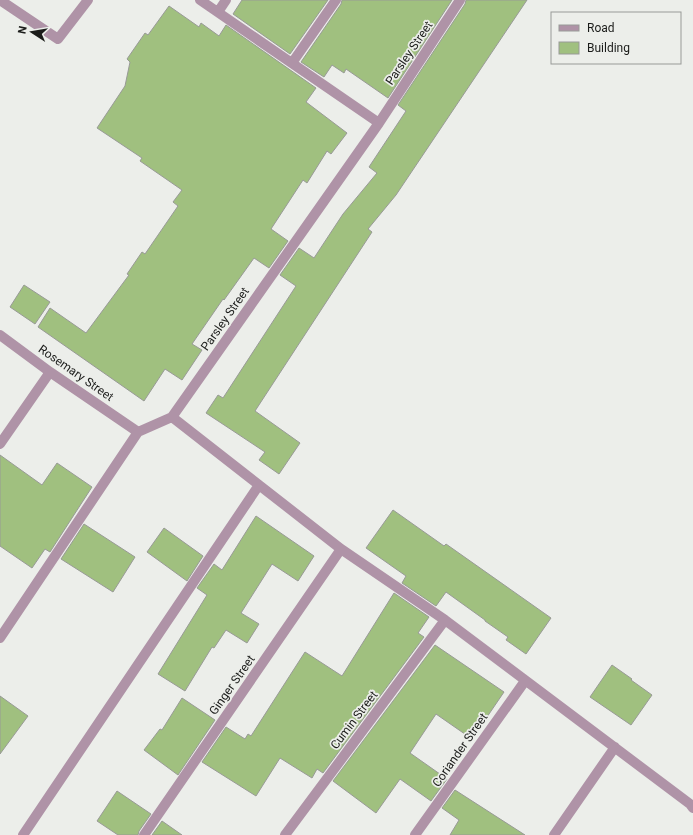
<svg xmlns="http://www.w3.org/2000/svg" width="693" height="835" font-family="Roboto,sans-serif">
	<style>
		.building { fill: #a0c07f; stroke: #989a96 }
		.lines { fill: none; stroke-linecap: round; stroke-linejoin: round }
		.minor { stroke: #af93a7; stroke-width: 10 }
		.labels { text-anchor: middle; stroke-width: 3.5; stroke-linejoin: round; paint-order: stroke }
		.street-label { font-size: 12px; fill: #1b1c1a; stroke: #eceeea }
	</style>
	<rect width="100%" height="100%" fill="#eceeea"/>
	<path class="building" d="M242 0H328L290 54 233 14Z
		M342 0H452L388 98 346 69 344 73 332 65 324 77 301 62 341 4Z
		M466 0H527L396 195 368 229 372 232 255 411 300 443 279 474 259 460 265 452 206 413 218 395 223 398 296 286 280 275 299 248 314 258 343 214 377 173 369 167 406 111 398 105 465 4Z
		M169 6 199 27 201 23 219 36 226 25 316 88 306 102 347 133 331 154 327 151 307 183 303 180 271 229 288 241 269 268 254 258 224 300 223 299 192 344 202 350 182 380 165 369 144 401 38 327 50 308 86 333 129 275 127 274 142 252 145 254 178 206 173 202 182 190 140 161 142 158 97 128 125 86 130 62 127 59 145 33 148 35Z
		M24 285 50 302 35 324 10 307Z
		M0 455 42 485 57 463 92 487 50 552 45 549 32 568 0 546Z
		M393 510 444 546 446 544 551 618 526 654 506 640 508 637 485 621V620L446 592 436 606 402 583 406 576 366 548Z
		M256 516 314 556 298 581 272 564 241 613 259 624 247 643 226 630 214 648 212 647 185 691 158 674 207 595 197 588 214 564 222 570Z
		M84 524 135 557 113 592 61 559Z
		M164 528 203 556 187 581 147 552Z
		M394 593 429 617 418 633 424 637 323 773 317 769 312 778 280 758 256 796 202 762 226 727 245 739 248 734 251 736 305 652 342 676Z
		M435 645 504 692 472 739 436 714 410 753 447 779 431 801 400 779 376 813 333 781Z
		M612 665 632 679 631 680 652 695 631 725 590 697Z
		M0 696 28 716 0 754Z
		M182 698 215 720 178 775 144 750 160 729 162 730Z
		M455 790 525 835H450L459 820 442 808Z
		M117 791 151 814 139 831 138 835H118L97 821Z
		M162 821 182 835H152Z"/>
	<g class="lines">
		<path class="minor" d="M200 0 379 123
			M3 2 58 39 88 0
			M218 12 226 0
			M292 63 336 0
			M0 335 50 372 138 432
			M172 417 341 549 445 620 690 804 693 808
			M0 444 50 372
			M0 638 138 432 172 417 379 123 460 0
			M23 835 259 485
			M144 835 341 549
			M285 835 445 620
			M415 835 525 681
			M554 835 615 747"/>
	</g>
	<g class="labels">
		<g class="street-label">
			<text transform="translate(409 53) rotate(-56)" y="4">Parsley Street</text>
			<text transform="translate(225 319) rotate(-55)" y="4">Parsley Street</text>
			<text transform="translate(76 373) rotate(35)" y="4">Rosemary Street</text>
			<text transform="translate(232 685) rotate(-55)" y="4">Ginger Street</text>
			<text transform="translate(354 720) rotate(-53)" y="4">Cumin Street</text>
			<text transform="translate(460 750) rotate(-55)" y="4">Coriander Street</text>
		</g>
	</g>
	<rect x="551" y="12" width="130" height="52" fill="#eceeea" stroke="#989a97"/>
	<rect x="559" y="25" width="20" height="6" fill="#af93a7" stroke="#989a97"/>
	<text x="587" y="32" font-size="12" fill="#1b1c1a">Road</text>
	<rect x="559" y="42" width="20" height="12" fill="#a0c07f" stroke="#989a97"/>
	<text x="587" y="52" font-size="12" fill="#1b1c1a">Building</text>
	<g transform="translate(32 32) rotate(282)" stroke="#eceeea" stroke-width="3" paint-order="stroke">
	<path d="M0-3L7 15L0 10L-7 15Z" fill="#1b1c1a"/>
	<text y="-6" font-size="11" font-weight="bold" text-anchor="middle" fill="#1b1c1a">N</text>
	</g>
</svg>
